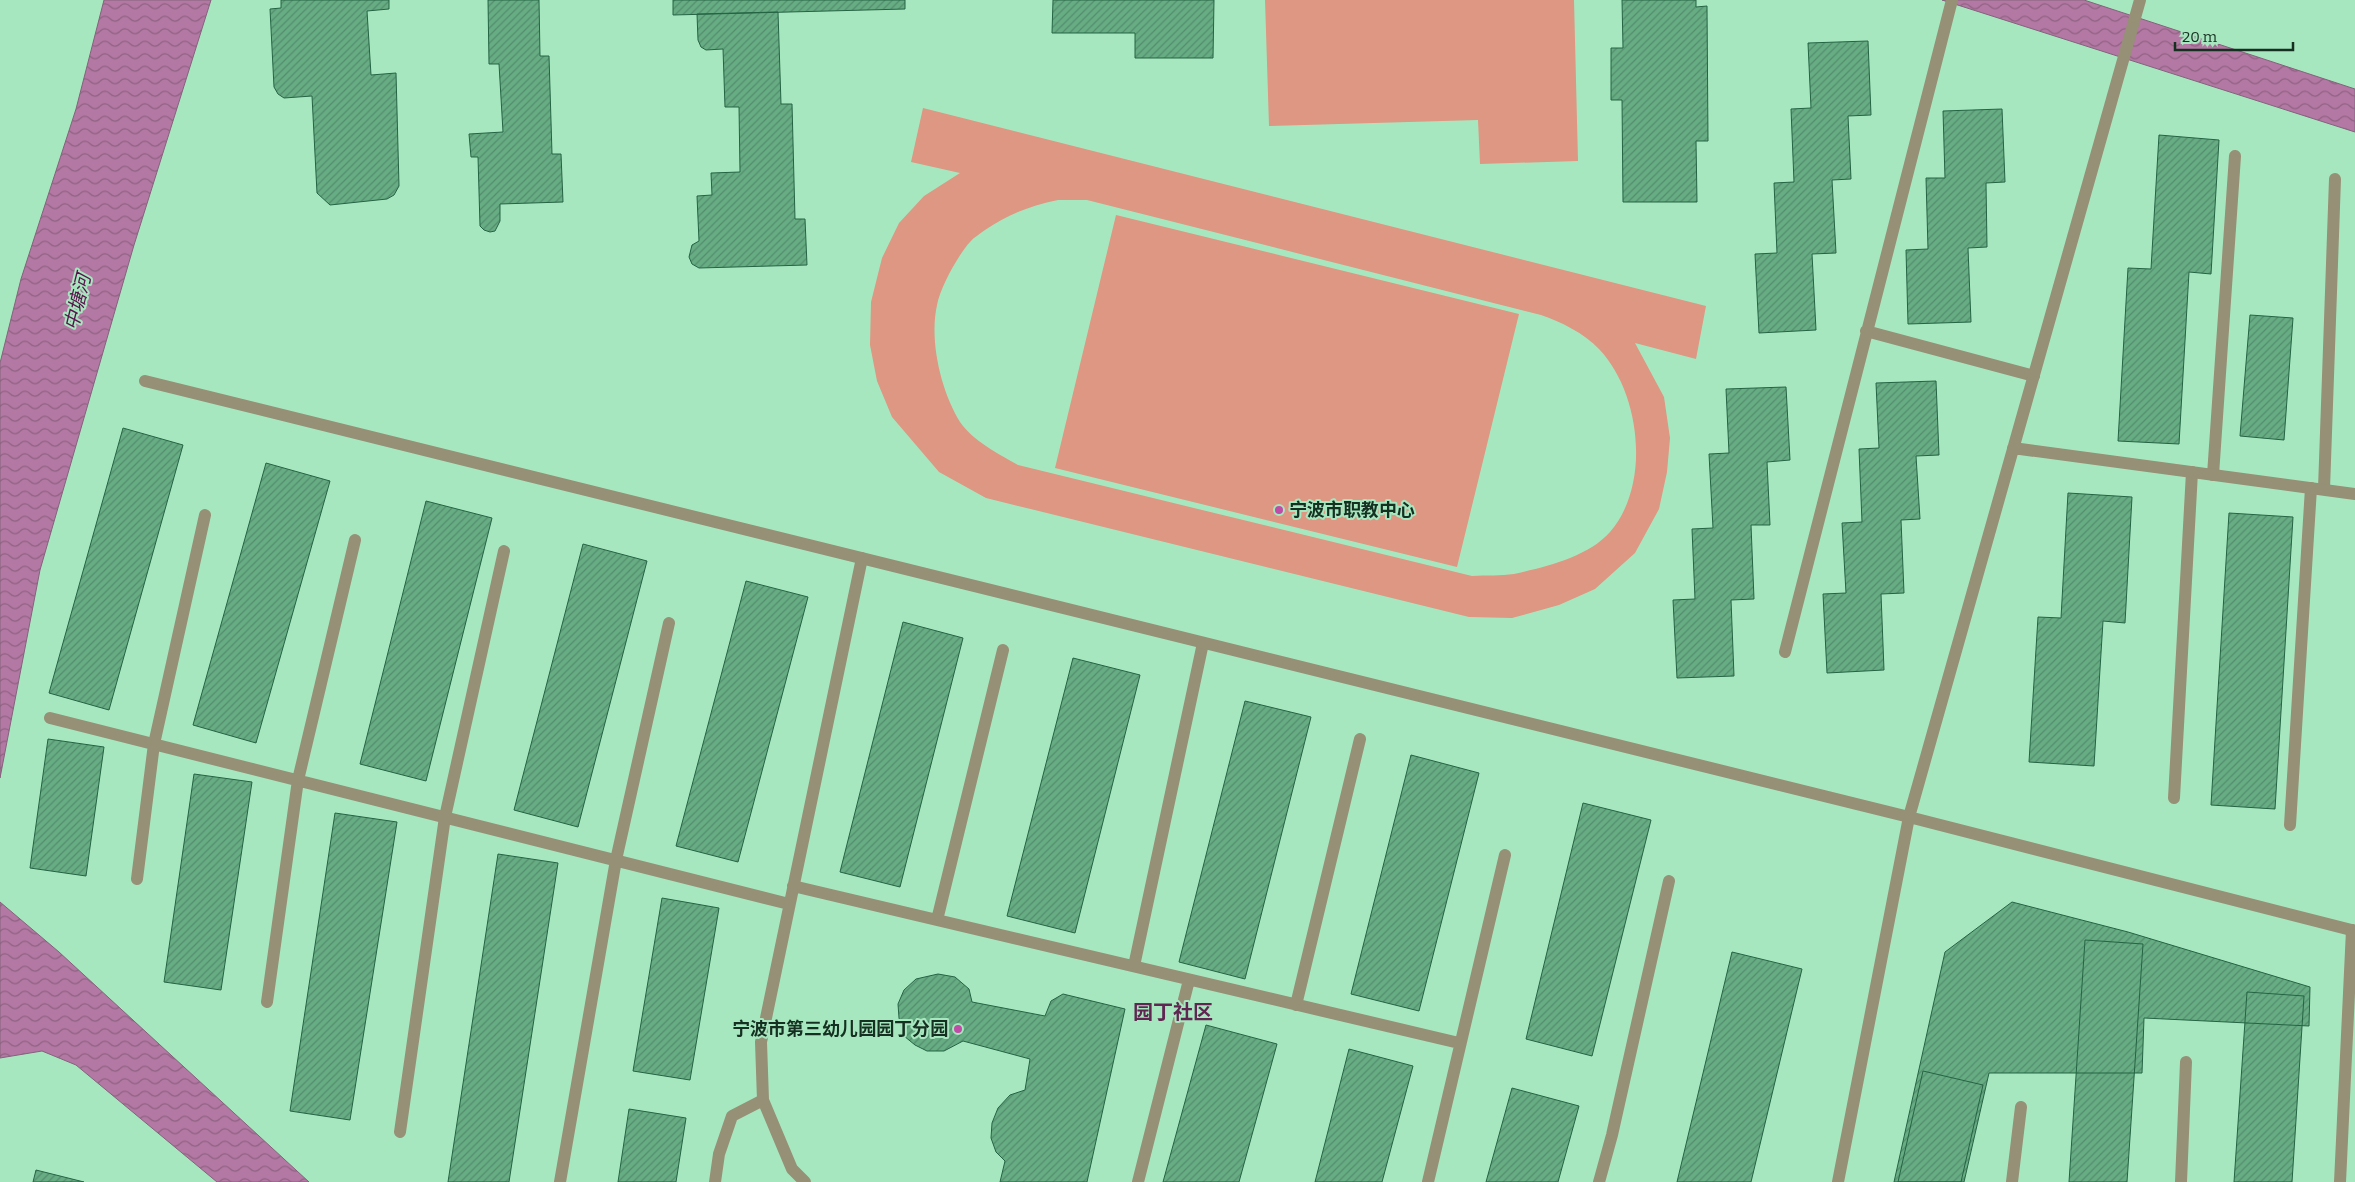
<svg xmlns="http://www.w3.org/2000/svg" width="2355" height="1182" font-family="Bitter,'Noto Sans SC',serif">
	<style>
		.garden { fill: #dd9782; fill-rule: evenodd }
		.water { fill: url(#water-waves); stroke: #84627c }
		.building { fill: url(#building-hatch); stroke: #256443 }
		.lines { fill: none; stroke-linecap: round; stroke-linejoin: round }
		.service { stroke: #969076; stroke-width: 12 }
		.minor { stroke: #969076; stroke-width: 12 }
		.poi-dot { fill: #bf4ca6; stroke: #a7e7bf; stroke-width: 2 }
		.labels { text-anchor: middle; stroke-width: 4; stroke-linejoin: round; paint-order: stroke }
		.poi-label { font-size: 18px; font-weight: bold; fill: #152f20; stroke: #a7e7bf; text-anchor: start }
		.water-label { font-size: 19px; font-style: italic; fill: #59114b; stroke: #a7e7bf }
		.quarter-label { font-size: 20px; font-weight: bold; fill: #5e2651; stroke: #a7e7bf }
	</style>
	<defs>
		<pattern id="water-waves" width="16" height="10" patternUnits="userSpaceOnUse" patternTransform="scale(1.25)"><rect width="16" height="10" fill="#b378a3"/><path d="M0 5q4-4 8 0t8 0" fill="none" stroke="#906384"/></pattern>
		<pattern id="building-hatch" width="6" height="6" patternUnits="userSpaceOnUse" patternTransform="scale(1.25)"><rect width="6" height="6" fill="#67ad84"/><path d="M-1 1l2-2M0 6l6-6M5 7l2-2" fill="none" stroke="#548d6c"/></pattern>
	</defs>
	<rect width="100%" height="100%" fill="#a7e7bf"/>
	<path class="garden" d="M1265 0H1574L1578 161 1480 164 1478 120 1269 126Z
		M923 108 1706 306 1696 359 1635 343 1664 397 1670 438 1667 472 1659 509 1635 553 1595 589 1559 605 1512 618 1469 617 986 498 939 472 892 417 877 381 870 345 871 302 882 258 899 223 924 196 960 173 911 162ZM1058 200H1087L1541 315C1561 322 1584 333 1599 349 1641 393 1651 485 1610 532 1588 557 1545 567 1514 574 1501 576 1486 575 1472 576L1018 465C1000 455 972 440 960 422 941 391 929 341 937 305 940 288 958 255 970 242 974 237 980 234 985 230 1008 214 1030 206 1058 200Z
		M1116 215 1519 314 1457 567 1055 468Z"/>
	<path class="water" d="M104 0H211L134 245 40 570 0 778V363L21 279 76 109Z
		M1942 0H2084L2355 89V132Z
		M0 902 59 952 309 1182H217L76 1065 42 1051 0 1058Z"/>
	<path class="building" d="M281 0H389V9L367 11 371 75 396 73 399 186 394 195 387 199 330 205 317 193 312 96 284 98 278 94 274 87 270 9 281 8Z
		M488 0H539L540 56H549L552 154H561L563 202 500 204V221L495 231 490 232 484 230 480 226 478 157H471L469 134 503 132 499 64H489Z
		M673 0H905V9L673 15Z
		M1053 0H1214L1213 58H1135V33H1052Z
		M1622 0H1696V7L1707 6 1708 141H1696L1697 202H1623L1622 100H1611V48H1623Z
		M778 12 781 104H792L795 219H805L807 265 699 268 692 264 689 257 692 245 699 241 697 196 712 195 711 173 740 172 739 107H725L723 49 706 50 701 47 698 40 697 14Z
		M1868 41 1871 115 1848 116 1851 179 1832 180 1836 253 1812 254 1816 330 1759 333 1755 254 1777 253 1774 183 1794 182 1791 109 1811 108 1808 43Z
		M2002 109 2005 182 1986 183 1987 247 1968 248 1971 322 1908 324 1906 250 1928 249 1926 178H1945L1943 111Z
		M2159 135 2219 140 2211 274 2189 272 2179 444 2118 441 2128 268 2151 269Z
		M2250 315 2293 318 2284 440 2240 436Z
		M1936 381 1939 455 1916 456 1920 519 1901 520 1904 593 1881 594 1884 670 1827 673 1823 594 1846 593 1842 523 1862 522 1859 449 1879 448 1876 383Z
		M1786 387 1790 460 1767 462 1770 525H1751L1754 599 1731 600 1734 676 1677 678 1673 600 1695 599 1692 529 1713 528 1709 454 1729 453 1726 389Z
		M123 428 183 445 109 710 49 693Z
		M266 463 330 481 256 743 193 725Z
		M2068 493 2132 497 2125 623 2103 621 2094 766 2029 762 2038 617 2061 618Z
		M426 501 492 518 426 781 360 764Z
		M2229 513 2293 517 2275 809 2211 805Z
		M583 544 647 561 578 827 514 810Z
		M746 581 808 597 738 862 676 846Z
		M903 622 963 638 900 887 840 872Z
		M1073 658 1140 675 1075 933 1007 916Z
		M1245 701 1311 717 1245 979 1179 962Z
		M48 739 104 747 86 876 30 868Z
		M1411 755 1479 773 1419 1011 1351 994Z
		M194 774 252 782 221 990 164 982Z
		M1583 803 1651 820 1592 1056 1526 1039Z
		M335 813 397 822 350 1120 290 1111Z
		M498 854 558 863 509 1182H448Z
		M662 898 719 908 690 1080 633 1071Z
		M2012 902 2128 932 2310 987 2309 1026 2144 1018 2142 1073H1989L1964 1182H1894L1945 952Z
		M2085 940 2143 944 2127 1182H2069Z
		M1732 952 1802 969 1751 1182H1677Z
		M938 974 955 977 969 989 972 1002 1045 1016 1051 1001 1063 994 1125 1009 1087 1182H1000L1005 1161 996 1152 991 1138 992 1123 998 1108 1010 1095 1025 1090 1030 1059 963 1041 944 1051H927L915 1045 904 1036 899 1018 898 1004 904 990 916 979Z
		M2247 992 2304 996 2292 1182H2234Z
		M1206 1025 1277 1044 1239 1182H1163Z
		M1349 1049 1413 1066 1382 1182H1315Z
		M1923 1071 1983 1085 1961 1182H1898Z
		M1512 1088 1579 1106 1558 1182H1486Z
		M629 1109 686 1118 676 1182H618Z
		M36 1170 84 1182H33Z"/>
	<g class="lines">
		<path class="service" d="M1866 331 2034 376
			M2213 475 2235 156
			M2324 489 2335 179
			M1785 652 1952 0
			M50 718 789 904
			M2174 798 2192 472
			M2290 825 2311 488
			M137 879 154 744 205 515
			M793 886 1459 1043
			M937 920 1003 650
			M1134 966 1203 643
			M267 1002 298 780 355 540
			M1296 1005 1360 739
			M400 1132 445 817 504 551
			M560 1182 616 860 669 623
			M715 1182 719 1154 732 1116 763 1100
			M805 1182 792 1169 763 1100 761 1042 862 558
			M1138 1182 1189 980
			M1428 1182 1505 855
			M1599 1182 1612 1135 1669 881
			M2012 1182 2021 1107
			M2181 1182 2186 1062
			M2340 1182 2352 930"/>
		<path class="minor" d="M145 381 1909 817 2355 931
			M2013 448 2355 494
			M1838 1182 1909 817 2140 0"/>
	</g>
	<g class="poi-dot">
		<circle cx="1279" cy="510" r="5"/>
		<circle cx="958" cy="1029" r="5"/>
	</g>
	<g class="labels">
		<g class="poi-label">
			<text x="1289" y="516">宁波市职教中心</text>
			<text x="948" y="1035" text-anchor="end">宁波市第三幼儿园园丁分园</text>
		</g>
		<g class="water-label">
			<text transform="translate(77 302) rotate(-76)" y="7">中塘河</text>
		</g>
		<g class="quarter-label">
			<text x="1173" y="1019">园丁社区</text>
		</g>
	</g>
	<path d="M2175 42v8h118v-8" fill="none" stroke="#152f20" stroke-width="2.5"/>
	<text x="2182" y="42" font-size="15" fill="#152f20" stroke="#a7e7bf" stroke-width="4" paint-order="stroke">20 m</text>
</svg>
